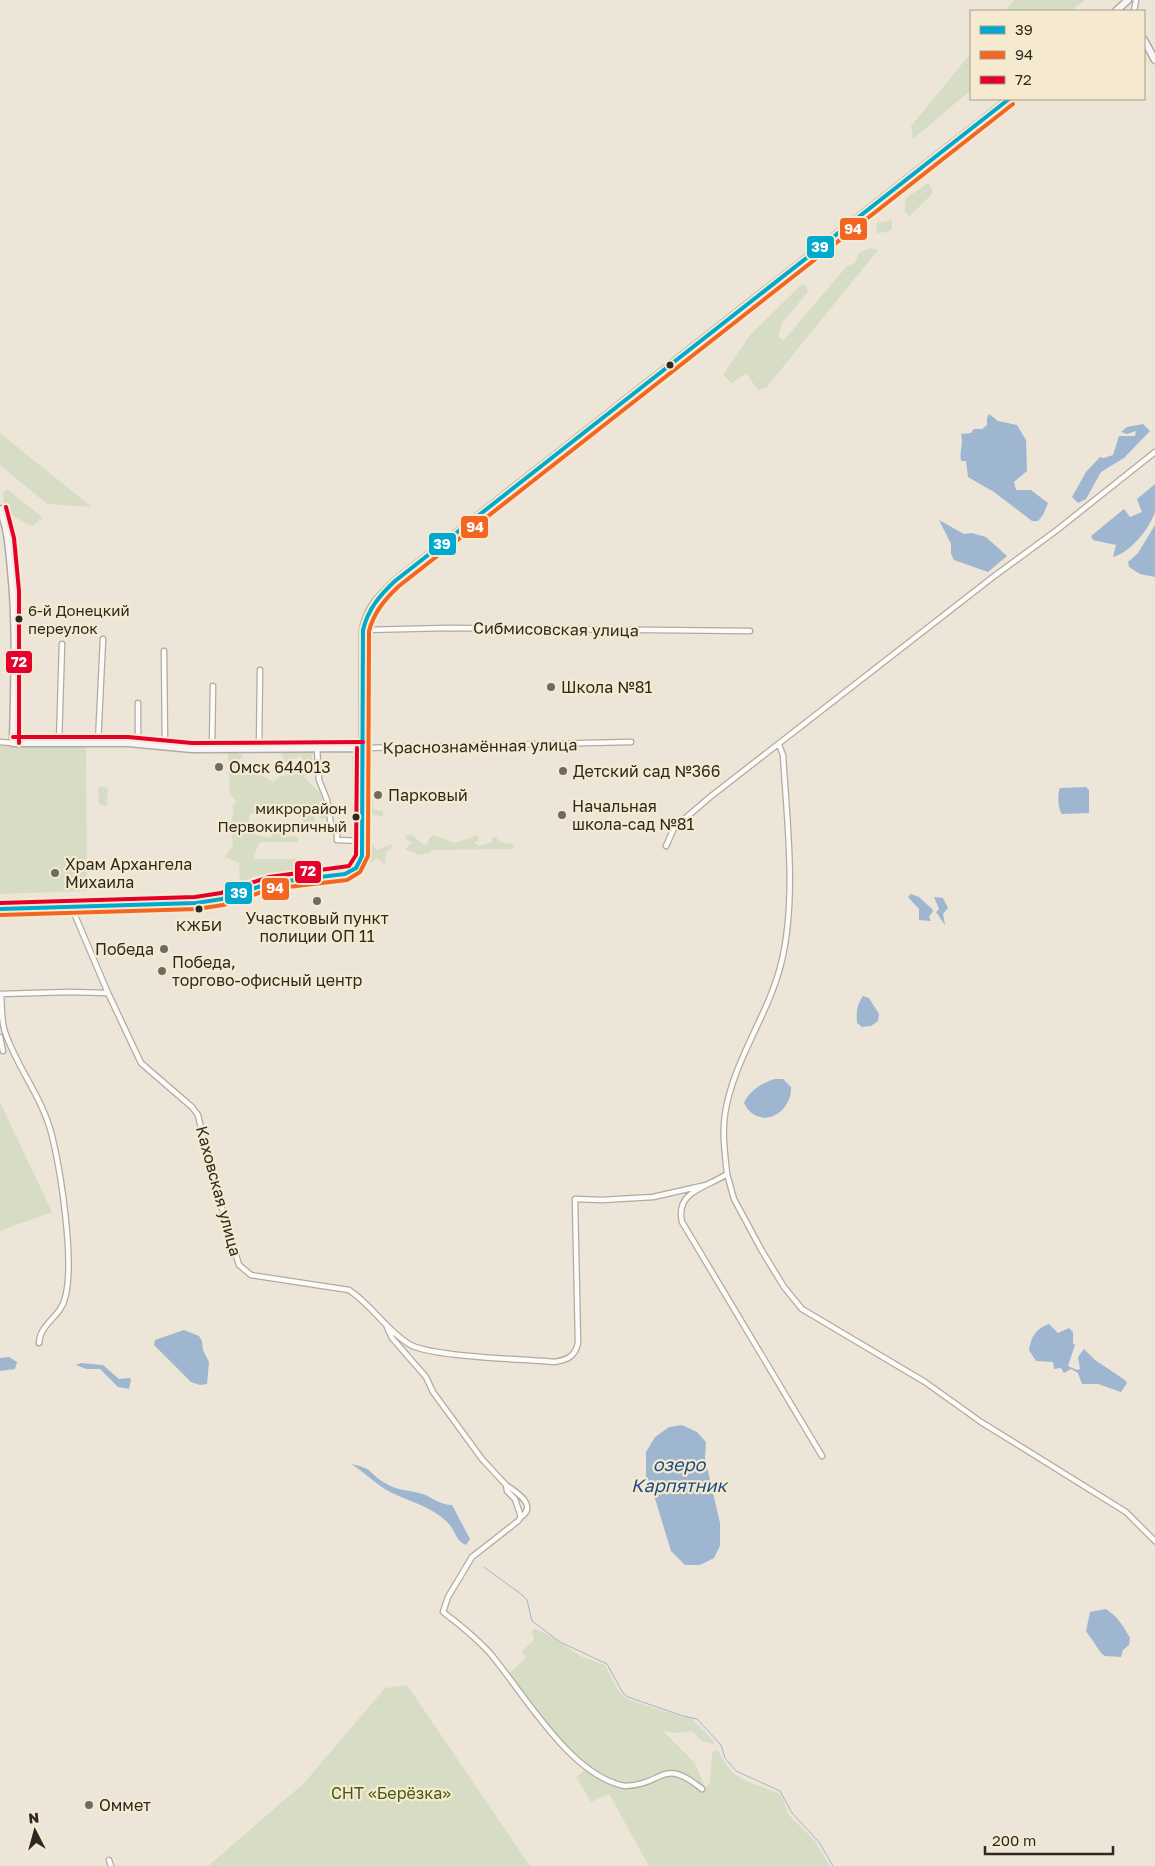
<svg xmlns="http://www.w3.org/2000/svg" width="1155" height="1866" font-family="'Golos Text',sans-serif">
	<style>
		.green { fill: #d7ddc4 }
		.water { fill: #9eb6d0 }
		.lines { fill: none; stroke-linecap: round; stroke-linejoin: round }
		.stream { stroke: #9eb6d0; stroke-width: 1 }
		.street-casing { stroke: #afaba0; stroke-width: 7 }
		.secondary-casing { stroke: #afaba0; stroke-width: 9 }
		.street { stroke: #fcfbf9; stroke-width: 4.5 }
		.secondary { stroke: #f6f4f6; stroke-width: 6 }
		.bus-1-casing { stroke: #f5ead0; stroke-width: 8 }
		.bus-2-casing { stroke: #f5ead0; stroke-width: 8 }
		.bus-3-casing { stroke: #f5ead0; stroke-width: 8 }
		.bus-1 { stroke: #00a9ce; stroke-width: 4 }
		.bus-2 { stroke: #f26522; stroke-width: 4 }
		.bus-3 { stroke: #e4002b; stroke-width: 4 }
		.bus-dot { fill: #2d2920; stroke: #f5ead0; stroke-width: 2 }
		.poi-dot { fill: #706b60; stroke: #f5ead0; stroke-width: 2 }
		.labels { text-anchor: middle; stroke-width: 4.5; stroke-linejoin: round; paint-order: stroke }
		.bus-label { font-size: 15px; fill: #2d2920; stroke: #f5ead0; text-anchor: start }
		.street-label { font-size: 16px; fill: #2d2920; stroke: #f5ead0 }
		.poi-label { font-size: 16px; fill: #2d2920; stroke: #f5ead0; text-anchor: start }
		.park-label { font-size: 16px; fill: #415d10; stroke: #f5ead0 }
		.water-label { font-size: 18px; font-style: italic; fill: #1a4d85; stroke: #f5ead0 }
		.line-badge { stroke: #f5ead0; stroke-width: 2 }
		.badge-label { font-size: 14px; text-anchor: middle; font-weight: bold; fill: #fff }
	</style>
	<rect width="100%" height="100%" fill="#ede6d8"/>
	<path class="green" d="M1014 0H1085L1071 11H1005Z
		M971 53V90L913 139 911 126Z
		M928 183 932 188V194L910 216C902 212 905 206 906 198Z
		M892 220V229L888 232 876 233 877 223Z
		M870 248 878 250 766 388 758 390 746 373 732 383 723 375 750 335 801 285 806 286 808 292 782 323 778 337 784 340 847 266 855 263 859 253Z
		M0 433 92 507 47 504 0 465Z
		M7 489 43 518 32 526C18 519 1 512 3 493Z
		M86 745 87 891 0 894V746Z
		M233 751 243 755 239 762 243 773 246 775 256 772 273 782 281 776 299 773 297 765 303 760 301 756 285 762 281 752 315 751 312 756 313 769 304 777 320 793 326 810 325 818 321 819 315 811 314 823 307 827C303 821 298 812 292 808 288 805 255 811 250 814L249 820 256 835 270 838 272 835 270 826 274 825 279 828 281 837 293 836 299 839 297 842H260L254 855V859H296L298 863C307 865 311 863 318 859L322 863 317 870 252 877 246 882H240L239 863 225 857 233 845 230 823 234 813 232 807 236 801 230 794 228 753Z
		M355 755 358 760V808L355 811 358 814 353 817 352 756Z
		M100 786 108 788 107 806 99 804 98 788Z
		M366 787 371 789 374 810 383 811V816L365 814Z
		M406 835H412L424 845 428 844 429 838 434 835 455 843 477 835 479 840 474 843 479 846 492 842V838L496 837 499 842 512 844 515 847 512 849 432 850 429 853 419 855 405 849 412 842 406 839Z
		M371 840 376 850 391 844 392 848 386 852 385 865 377 858 372 863 366 860 369 851 366 842Z
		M187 923H204L205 933 187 934Z
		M0 1102 52 1212 0 1231Z
		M534 1628 552 1637 580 1656 605 1665 618 1690 627 1699 682 1717 691 1718 713 1740 714 1744 702 1741 692 1731 678 1733 663 1731 695 1763 705 1787 710 1783 712 1752 718 1750C735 1786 751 1779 781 1795L789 1815 815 1841 830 1866H649L609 1794 591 1802 576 1777 589 1767 559 1738 509 1673 526 1658 522 1651 534 1640 532 1632Z
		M407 1685 530 1866H208L304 1783 385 1688Z"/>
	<path class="water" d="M989 414 998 421 1017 425 1026 440 1027 471 1014 482 1016 490H1031L1048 503 1043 515 1038 521H1032L994 492 968 477 966 461H961C959 451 964 443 961 434L971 433 974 429H982L987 425V418Z
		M1143 424 1150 431 1124 458 1101 472 1086 499 1078 503 1072 497 1086 472 1100 457 1104 458 1113 455 1119 436H1135L1136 431 1127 434 1121 432 1127 427Z
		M1155 484C1155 493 1155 503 1155 512 1150 528 1130 553 1113 557L1116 545 1093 540 1091 536 1124 509 1130 517 1142 512 1137 499Z
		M939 520 964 534 972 533 986 537 1007 556 988 572 954 560 951 554V544Z
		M1155 525V577L1140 574 1129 567 1128 562 1138 553Z
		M1086 787 1089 790V813L1062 814C1058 809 1057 794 1060 788Z
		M911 894 919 897 932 909 933 911 929 917 931 921 919 920V909L908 897Z
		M934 897 943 898 948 908 943 914 945 925 936 912 939 909Z
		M863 996 869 998 879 1014 878 1021 871 1026 862 1027 857 1023C856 1012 857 1005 863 996Z
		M774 1079H783L791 1087C792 1115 758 1131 744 1103 750 1090 761 1084 774 1079Z
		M1049 1324 1058 1333 1069 1328 1073 1332V1343L1075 1345 1068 1366 1077 1370 1080 1369 1078 1357 1084 1349 1095 1360 1125 1380 1127 1383 1121 1392 1098 1384H1082L1078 1373 1071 1369 1064 1373 1061 1368 1054 1369 1053 1362 1036 1361 1029 1350C1031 1337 1036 1328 1049 1324Z
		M184 1330 199 1336 202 1341 203 1350 209 1362 207 1384 200 1385 191 1382 154 1345 155 1340Z
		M9 1357 17 1362 15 1369 0 1371V1358Z
		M81 1363 103 1365 119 1379 130 1378 131 1380 129 1389 118 1387 100 1369H86L76 1365Z
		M682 1425 697 1432 706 1442 705 1458 720 1523V1546L714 1558 700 1565H685L671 1551 653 1492 646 1479V1452L655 1437 669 1427Z
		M351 1464C375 1469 368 1473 385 1483 397 1491 410 1490 423 1494 433 1498 440 1505 452 1505L470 1539 466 1545C456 1542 455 1529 447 1522 432 1507 411 1502 392 1493 377 1486 366 1473 351 1464Z
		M1106 1609 1115 1616 1123 1626 1130 1638 1129 1645 1123 1650 1121 1657 1105 1656 1101 1653 1086 1631 1090 1612Z"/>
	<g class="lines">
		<path class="stream" d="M484 1567 521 1594 527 1600 532 1621 560 1642 607 1664 623 1693 628 1697 683 1716 697 1719 721 1745 725 1758 736 1771 780 1791 792 1813 819 1842 833 1866"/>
		<g class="street-casing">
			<path id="street" d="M1134 11 1136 0
				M363 630 447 628 750 631
				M164 651 165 746
				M0 742 13 743
				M59 743 62 644
				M98 743 103 639
				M138 743V703
				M779 745 783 755C787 822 797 900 781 964 768 1016 733 1061 725 1114 722 1135 725 1153 727 1174 706 1188 675 1191 682 1222L822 1456
				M212 748 213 686
				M259 748 260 670
				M317 748 319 780 327 800 331 825 337 834V840L362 841
				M363 748 631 742
				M666 846 674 828 710 797 993 577 1057 530 1155 452
				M71 906 108 993 141 1063 192 1107 198 1115 210 1168 239 1265 251 1275 349 1290C372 1305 386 1330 409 1344 429 1357 525 1359 554 1362 567 1360 575 1357 578 1343L575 1199 602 1200 653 1197 706 1185
				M0 994 69 992 108 993
				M1 994C2 1007 1 1020 5 1032 17 1068 43 1098 52 1136 61 1172 75 1264 65 1298 61 1317 40 1323 39 1343
				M0 1037 3 1051
				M727 1174 734 1199 762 1251 784 1287 802 1309 925 1382 981 1422 1126 1512 1155 1541
				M387 1327 392 1338 426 1377 433 1392 482 1459 506 1485 507 1491 515 1499 521 1517 518 1521 472 1557 448 1597 443 1612C459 1624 475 1637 489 1652 524 1693 570 1776 625 1786 664 1785 662 1756 702 1789
				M506 1485C516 1492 538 1505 521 1517
				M109 1860 111 1866"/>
		</g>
		<g class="secondary-casing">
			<path id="secondary" d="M1116 11 1128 0
				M1144 40 1155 60
				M0 509C8 529 9 549 11 570 17 627 14 685 13 743H128L192 749 363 748
				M0 909 196 903 222 899 270 883 345 874 356 868 362 856 363 630C367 608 379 596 395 581L1009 99"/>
		</g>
		<use href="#street" class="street"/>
		<use href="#secondary" class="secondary"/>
		<g class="bus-1-casing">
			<path id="bus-1" d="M0 909 196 903 222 899 270 883 345 874 356 868 362 856 363 630C368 609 380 595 395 581L1009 99"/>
		</g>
		<g class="bus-2-casing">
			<path id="bus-2" d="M0 915 197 909 223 905 271 889 347 880 360 872 368 856 369 631C374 612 385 599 399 586L1013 104"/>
		</g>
		<g class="bus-3-casing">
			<path id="bus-3" d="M6 507 14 538 19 591V743
				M13 737H128L192 743 363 742
				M0 903 195 897 221 893 269 877 349 866 356 855 357 748"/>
		</g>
		<use href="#bus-1" class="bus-1"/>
		<use href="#bus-2" class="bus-2"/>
		<use href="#bus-3" class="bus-3"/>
	</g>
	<g class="bus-dot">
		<circle cx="670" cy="365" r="4.5"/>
		<circle cx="19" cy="619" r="4.5"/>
		<circle cx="356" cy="817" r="4.5"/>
		<circle cx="199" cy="909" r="4.5"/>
	</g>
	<g class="poi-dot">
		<circle cx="551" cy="687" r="5"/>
		<circle cx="219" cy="767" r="5"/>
		<circle cx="563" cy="771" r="5"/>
		<circle cx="378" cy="795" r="5"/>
		<circle cx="562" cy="815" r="5"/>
		<circle cx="55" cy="873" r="5"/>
		<circle cx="317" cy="901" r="5"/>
		<circle cx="164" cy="949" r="5"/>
		<circle cx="162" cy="971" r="5"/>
		<circle cx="89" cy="1805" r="5"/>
	</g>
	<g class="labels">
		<g class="bus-label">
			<text x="28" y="616">6-й Донецкий<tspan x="28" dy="18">переулок</tspan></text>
			<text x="347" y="814" text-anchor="end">микрорайон<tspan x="347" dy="18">Первокирпичный</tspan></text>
			<text x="199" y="931" text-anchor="middle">КЖБИ</text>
		</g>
		<g class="street-label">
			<text transform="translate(556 629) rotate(1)" y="6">Сибмисовская улица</text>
			<text transform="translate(480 746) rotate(-1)" y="6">Краснознамённая улица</text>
			<text transform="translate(219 1191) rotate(75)" y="6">Каховская улица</text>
		</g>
		<g class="poi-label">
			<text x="561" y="693">Школа №81</text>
			<text x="229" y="773">Омск 644013</text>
			<text x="573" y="777">Детский сад №366</text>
			<text x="388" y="801">Парковый</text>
			<text x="572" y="812">Начальная<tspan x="572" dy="18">школа-сад №81</tspan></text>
			<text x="65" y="870">Храм Архангела<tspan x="65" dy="18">Михаила</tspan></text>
			<text x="317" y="924" text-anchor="middle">Участковый пункт<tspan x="317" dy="18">полиции ОП 11</tspan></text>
			<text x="154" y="955" text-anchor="end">Победа</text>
			<text x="172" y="968">Победа,<tspan x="172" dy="18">торгово-офисный центр</tspan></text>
			<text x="99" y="1811">Оммет</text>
		</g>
		<g class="park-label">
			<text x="391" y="1799">СНТ «Берёзка»</text>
		</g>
		<g class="water-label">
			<text x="679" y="1471">озеро<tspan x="679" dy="21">Карпятник</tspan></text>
		</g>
	</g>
	<g class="line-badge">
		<rect x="839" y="217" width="29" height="24" rx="5" fill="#f26522"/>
		<rect x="806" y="235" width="29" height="24" rx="5" fill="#00a9ce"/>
		<rect x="460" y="515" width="29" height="24" rx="5" fill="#f26522"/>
		<rect x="428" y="532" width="29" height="24" rx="5" fill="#00a9ce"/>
		<rect x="5" y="650" width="28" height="24" rx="5" fill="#e4002b"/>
		<rect x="294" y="860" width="28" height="24" rx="5" fill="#e4002b"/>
		<rect x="261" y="877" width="29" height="24" rx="5" fill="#f26522"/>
		<rect x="224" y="881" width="29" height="24" rx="5" fill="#00a9ce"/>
	</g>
	<g class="badge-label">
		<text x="853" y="234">94</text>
		<text x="820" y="252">39</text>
		<text x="475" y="532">94</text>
		<text x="442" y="549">39</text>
		<text x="19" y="667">72</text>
		<text x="308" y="876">72</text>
		<text x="275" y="893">94</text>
		<text x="239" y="898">39</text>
	</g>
	<rect x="970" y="10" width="175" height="90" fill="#f5ead0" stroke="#a59d8a"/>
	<rect x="980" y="26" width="25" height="8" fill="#00a9ce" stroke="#a59d8a"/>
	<text x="1015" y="35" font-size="15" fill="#2d2920">39</text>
	<rect x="980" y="51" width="25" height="8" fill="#f26522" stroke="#a59d8a"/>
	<text x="1015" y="60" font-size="15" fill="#2d2920">94</text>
	<rect x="980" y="76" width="25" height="8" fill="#e4002b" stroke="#a59d8a"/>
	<text x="1015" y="85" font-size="15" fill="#2d2920">72</text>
	<g transform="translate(35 1831) rotate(354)" stroke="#f5ead0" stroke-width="4" paint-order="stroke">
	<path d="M0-4L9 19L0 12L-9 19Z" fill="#2d2920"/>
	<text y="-8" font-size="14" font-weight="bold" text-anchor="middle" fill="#2d2920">N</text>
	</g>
	<path d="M985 1846v8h128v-8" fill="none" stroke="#2d2920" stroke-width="2.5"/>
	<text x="992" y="1846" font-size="15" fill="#2d2920" stroke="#f5ead0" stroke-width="4" paint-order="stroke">200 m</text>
</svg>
